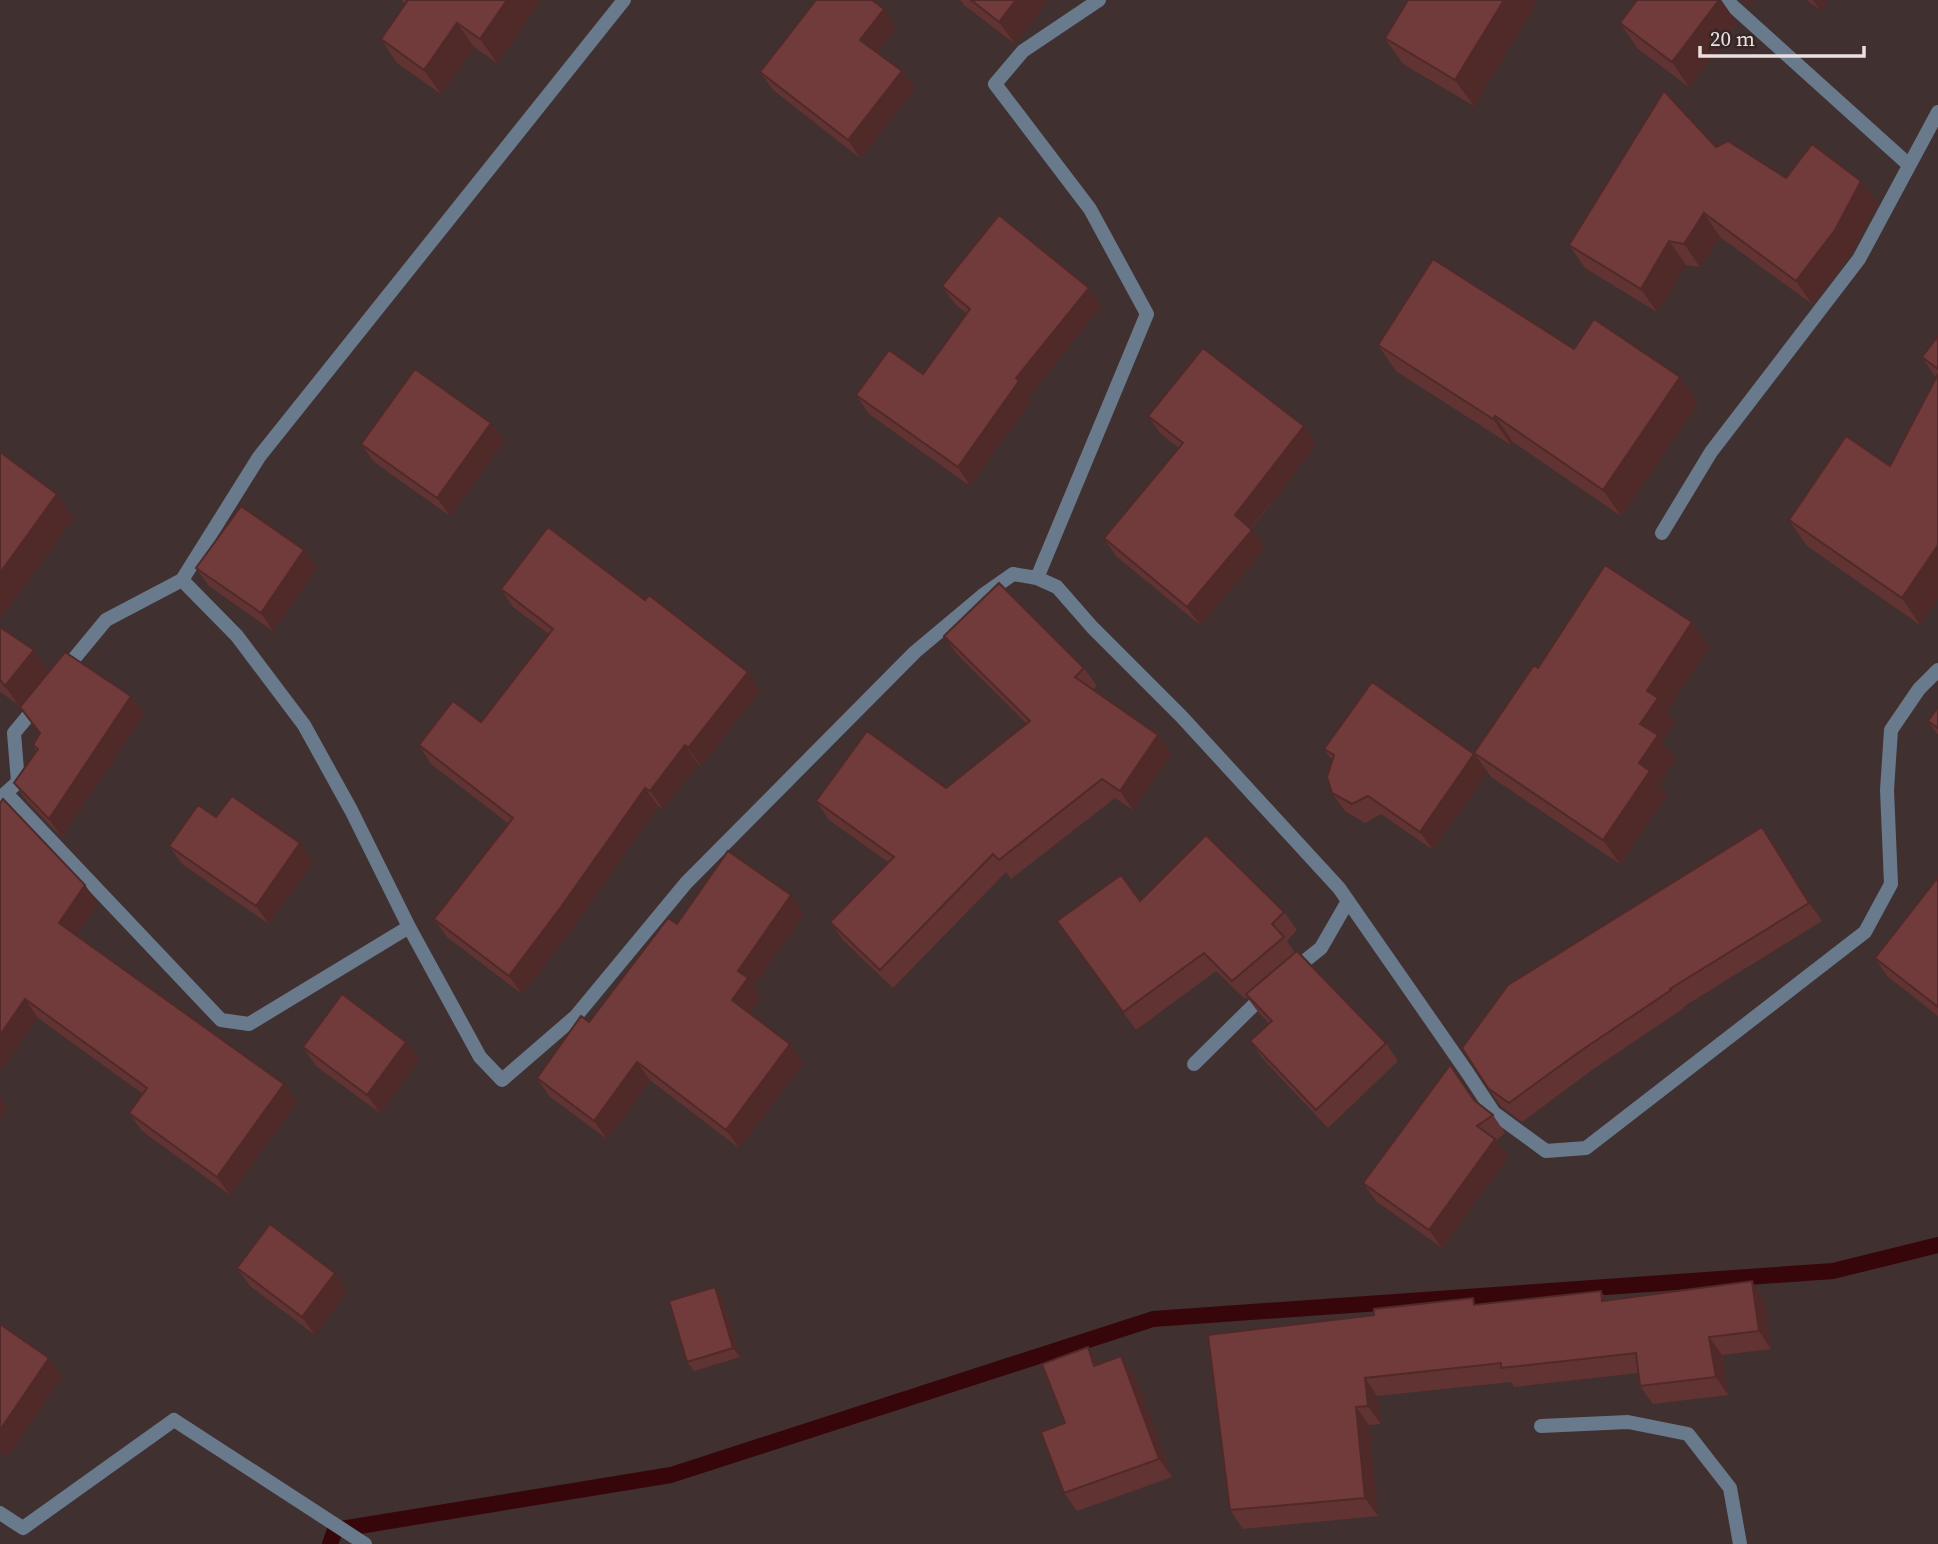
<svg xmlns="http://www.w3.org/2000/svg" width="1938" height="1544" font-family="'Source Serif 4',serif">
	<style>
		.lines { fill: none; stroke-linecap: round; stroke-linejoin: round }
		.stream { stroke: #37060b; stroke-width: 16 }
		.street { stroke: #687a8c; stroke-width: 14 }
		.wall { fill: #623333 }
		.shaded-wall { fill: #502929 }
		.building { fill: #723b3b; stroke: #502929; stroke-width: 2 }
	</style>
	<rect width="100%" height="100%" fill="#413030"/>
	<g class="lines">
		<path class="stream" d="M330 1544 335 1530 671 1475 1153 1319 1833 1271 1938 1245"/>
		<path class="street" d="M1726 0 1909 165
			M1662 533 1711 452 1859 259 1938 112
			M1037 578 1147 314 1090 209 995 84 1023 51 1099 0
			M182 580 237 636 304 725 351 810 409 927 480 1057 502 1080 576 1016 686 883 915 652 983 595 1013 574 1037 578 1057 587 1092 627 1181 716 1339 888 1467 1072 1494 1113 1546 1151 1586 1148 1865 932 1891 884 1887 790 1891 730 1919 689 1938 670
			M63 672 106 620 182 580 259 457 624 0
			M6 793 221 1020 249 1024 409 927
			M0 798 18 782 14 733 38 704
			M1291 972 1321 948 1348 901
			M1194 1064 1267 992
			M1541 1426 1628 1422 1688 1434 1730 1488 1740 1544
			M0 1513 23 1528 174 1420 365 1544"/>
	</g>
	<path class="wall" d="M402 0H541L497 63 474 47 441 94 397 63 381 39 405 5Z
		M960 0H1048L1015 44 964 5Z
		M1408 0H1538L1474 106 1403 64 1385 38Z
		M1637 0H1721L1737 23 1689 87 1637 48 1620 23Z
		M1807 0H1828L1820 10Z
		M896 28 877 52 915 89 860 158 773 90 760 72Z
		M1716 147 1786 178 1861 181 1878 204 1851 254 1812 304 1720 237 1700 267 1686 265 1657 312 1585 268 1569 245Z
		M942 286 1101 306 1029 396 1032 399 970 486 869 414 856 395 923 374 967 314 955 304Z
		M1938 336V598L1920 625 1807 546 1789 520 1890 466 1936 378 1922 357Z
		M1378 345 1574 349 1698 403 1621 516 1513 442 1511 445 1396 371Z
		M1148 416 1316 445 1251 529 1265 548 1200 625 1116 556 1104 538 1179 448 1161 434Z
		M504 441 450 516 374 462 361 444Z
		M196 568H317L273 631 209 586Z
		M501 589 760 691 701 766 698 764 663 809 658 806 574 926 522 994 447 937 434 919 509 824 431 764 419 745 481 722 549 634 513 607Z
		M1692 622 1709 647 1667 711 1675 722 1662 741 1675 760 1659 784 1667 795 1620 864 1491 777 1474 753 1538 668Z
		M0 627 49 672 131 696 144 714 61 837 27 801 14 783 36 751 33 745 40 734 21 709 16 703 0 692Z
		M944 636 1084 668 1097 686 1093 690 1171 753 1133 810 1115 798 1011 879 1006 872 893 988 843 940 830 922 888 862 829 820 816 801 946 788 1027 724 957 654Z
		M1938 707V735L1928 721Z
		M1324 749 1474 754 1487 772 1433 850 1381 814 1365 823 1345 811 1332 793V760Z
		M0 803 85 885 98 904 76 935 284 1084 297 1102 230 1195 142 1131 129 1113 143 1094 38 1018 0 1071Z
		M216 817 313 861 269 924 182 864 169 846Z
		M1762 827 1775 845 1822 921 1683 1007 1684 1008 1592 1070 1522 1122 1501 1106 1488 1088Z
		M1938 877V1016L1887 976 1875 958Z
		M791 895 804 914 753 986 761 997 749 1013 790 1044 803 1063 739 1148 650 1080 607 1139 549 1096 537 1078 589 1022 677 924Z
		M1140 901 1284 912 1297 930 1287 941 1295 953 1386 1043 1398 1061 1328 1128 1263 1059 1250 1041 1269 1023 1258 1012 1247 997 1245 999 1216 971 1136 1030 1057 921Z
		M406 1042 419 1060 380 1113 316 1066 303 1047Z
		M1475 1102 1493 1115 1505 1133 1496 1140 1508 1157 1442 1248 1376 1201 1363 1183Z
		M237 1268 335 1273 347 1291 315 1335 250 1286Z
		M721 1296 740 1357 694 1371 687 1362Z
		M1608 1300H1764L1771 1349 1722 1355 1728 1395 1653 1404 1640 1386 1638 1373 1514 1387 1511 1382 1377 1396 1381 1424 1369 1425 1378 1516 1243 1529 1230 1510 1208 1335 1478 1305Z
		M1100 1364 1134 1374 1172 1477 1077 1511 1064 1493 1065 1423Z"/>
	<path class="shaded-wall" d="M507 0H541L497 63 480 39Z
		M1016 0H1048L1015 44 999 22Z
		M1504 0H1538L1474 106 1455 80Z
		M1719 0H1721L1737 23 1689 87 1672 62Z
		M1744 0H1755L1749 8Z
		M1813 0H1828L1820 10Z
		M884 9 896 28 873 58 860 40Z
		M457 23 474 47 441 94 424 70Z
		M902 71 915 89 860 158 848 140Z
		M1861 181 1878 204 1851 254 1812 304 1796 281Z
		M1704 213 1720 237 1700 267 1684 244Z
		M1669 241 1686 265 1657 312 1641 289Z
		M1089 288 1101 306 1029 396 1032 399 970 486 958 467 1016 378Z
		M1680 377 1698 403 1621 516 1603 490Z
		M1495 416 1513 442 1511 445 1493 419Z
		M491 423 504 441 450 516 437 498Z
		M1304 426 1316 445 1247 533 1235 515Z
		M57 494 74 518 0 619V573Z
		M1252 530 1265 548 1200 625 1187 607Z
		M1938 545V598L1920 625 1902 598Z
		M304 550 317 568 273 631 261 613Z
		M1692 622 1709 647 1667 711 1675 722 1662 741 1675 760 1659 784 1667 795 1620 864 1603 840 1639 763 1640 724 1647 691Z
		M34 650 50 673 21 709 5 686Z
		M748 672 760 691 701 766 688 748Z
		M131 696 144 714 61 837 49 819Z
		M1158 735 1171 753 1133 810 1120 791Z
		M685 745 698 764 663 809 650 791Z
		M1474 754 1487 772 1433 850 1420 832Z
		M645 788 658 806 574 926 522 994 509 976Z
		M1762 827 1775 845 1822 921 1809 903Z
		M300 843 313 861 269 924 256 906Z
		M85 885 98 904 72 941 59 923Z
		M791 895 804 914 753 986 761 997 745 1018 732 1000 738 971Z
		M25 999 38 1018 0 1071V1035Z
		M406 1042 419 1060 380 1113 367 1095Z
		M790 1044 803 1063 739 1148 726 1130Z
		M637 1062 650 1080 607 1139 594 1121Z
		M284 1084 297 1102 230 1195 217 1177Z
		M0 1097 8 1108 0 1118Z
		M1495 1139 1508 1157 1442 1248 1429 1230Z
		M335 1273 347 1291 315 1335 302 1317Z
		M1752 1281 1764 1300 1771 1349 1759 1331Z
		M715 1287 721 1296 740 1357 733 1348Z
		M1601 1291 1614 1309 1602 1301Z
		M1709 1337 1722 1355 1728 1395 1716 1377Z
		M1088 1347 1100 1365 1094 1366Z
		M1121 1356 1134 1374 1172 1477 1159 1459Z
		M49 1358 62 1376 6 1459 0 1450V1430Z
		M1365 1378 1377 1396 1381 1424 1368 1406Z
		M1356 1407 1369 1425 1378 1516 1365 1498Z"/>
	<path class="building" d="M408 0H507L480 39 457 23 424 70 381 39Z
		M816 0H872L884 9 860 40 902 71 848 140 760 72Z
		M971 0H1016L999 22Z
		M1408 0H1504L1455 80 1385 38Z
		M1637 0H1719L1672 62 1620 23Z
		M1664 91 1716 147 1728 141 1786 178 1812 144 1861 181 1835 230 1796 281 1704 213 1684 244 1669 241 1641 289 1569 245Z
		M999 215 1089 288 1016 378 1019 381 958 467 856 395 889 350 923 374 970 309 942 286Z
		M1433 259 1574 349 1594 319 1680 377 1603 490 1495 416 1493 419 1378 345Z
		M1938 336V369L1922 357Z
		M1203 348 1304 426 1235 515 1252 530 1187 607 1104 538 1183 443 1148 416Z
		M415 369 491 423 437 498 361 444Z
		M1938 374V545L1902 598 1789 520 1846 436 1890 466Z
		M0 452 57 494 0 573Z
		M241 506 304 550 261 613 196 568Z
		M548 527 645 600 649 595 748 672 688 748 685 745 650 791 645 788 561 907 509 976 434 919 513 818 419 745 453 701 481 722 553 629 501 589Z
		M1605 565 1692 622 1647 691 1658 698 1640 724 1658 735 1639 763 1650 771 1603 840 1474 753 1534 665 1538 668Z
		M999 583 1084 668 1075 677 1158 735 1120 791 1102 779 999 860 993 854 880 970 830 922 894 857 816 801 867 731 946 788 1030 721 944 636Z
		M0 627 34 650 5 686 0 680Z
		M65 652 131 696 49 819 14 783 38 749 33 745 40 733 20 707Z
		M1372 682 1474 754 1420 832 1368 796 1352 804 1332 793 1327 777 1334 755 1324 749Z
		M1938 707V728L1928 721Z
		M232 796 300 843 256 906 169 846 198 805 216 817Z
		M3 799 85 885 59 923 284 1084 217 1177 129 1113 147 1088 25 999 0 1035V803Z
		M1762 827 1809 903 1670 989 1671 990 1579 1052 1509 1103 1488 1088 1462 1048 1508 985Z
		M1206 835 1284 912 1272 924 1284 937 1232 981 1204 953 1123 1012 1057 921 1121 875 1140 901Z
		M728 851 791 895 738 971 748 978 732 1000 790 1044 726 1130 637 1062 594 1121 537 1078 581 1016 589 1022 668 918 677 924Z
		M1938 877V1007L1875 958Z
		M1297 951 1386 1043 1316 1110 1250 1041 1272 1021 1246 994Z
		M342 994 406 1042 367 1095 303 1047Z
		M1450 1065 1474 1100 1493 1115 1477 1126 1495 1139 1429 1230 1363 1183Z
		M270 1224 335 1273 302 1317 237 1268Z
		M1752 1281 1759 1331 1709 1337 1716 1377 1640 1386 1636 1353 1501 1368V1363L1365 1378 1368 1406 1356 1407 1365 1498 1230 1510 1208 1335 1374 1315V1309L1473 1298 1474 1305 1601 1291 1602 1301Z
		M715 1287 733 1348 687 1362 669 1301Z
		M0 1324 49 1358 0 1430Z
		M1088 1347 1094 1366 1121 1356 1159 1459 1064 1493 1041 1432 1065 1423 1042 1364Z"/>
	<path d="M1700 46v10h164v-10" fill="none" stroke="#ebe0e0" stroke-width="3.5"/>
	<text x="1710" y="46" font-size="21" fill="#ebe0e0" stroke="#362726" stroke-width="5" paint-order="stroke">20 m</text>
</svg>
